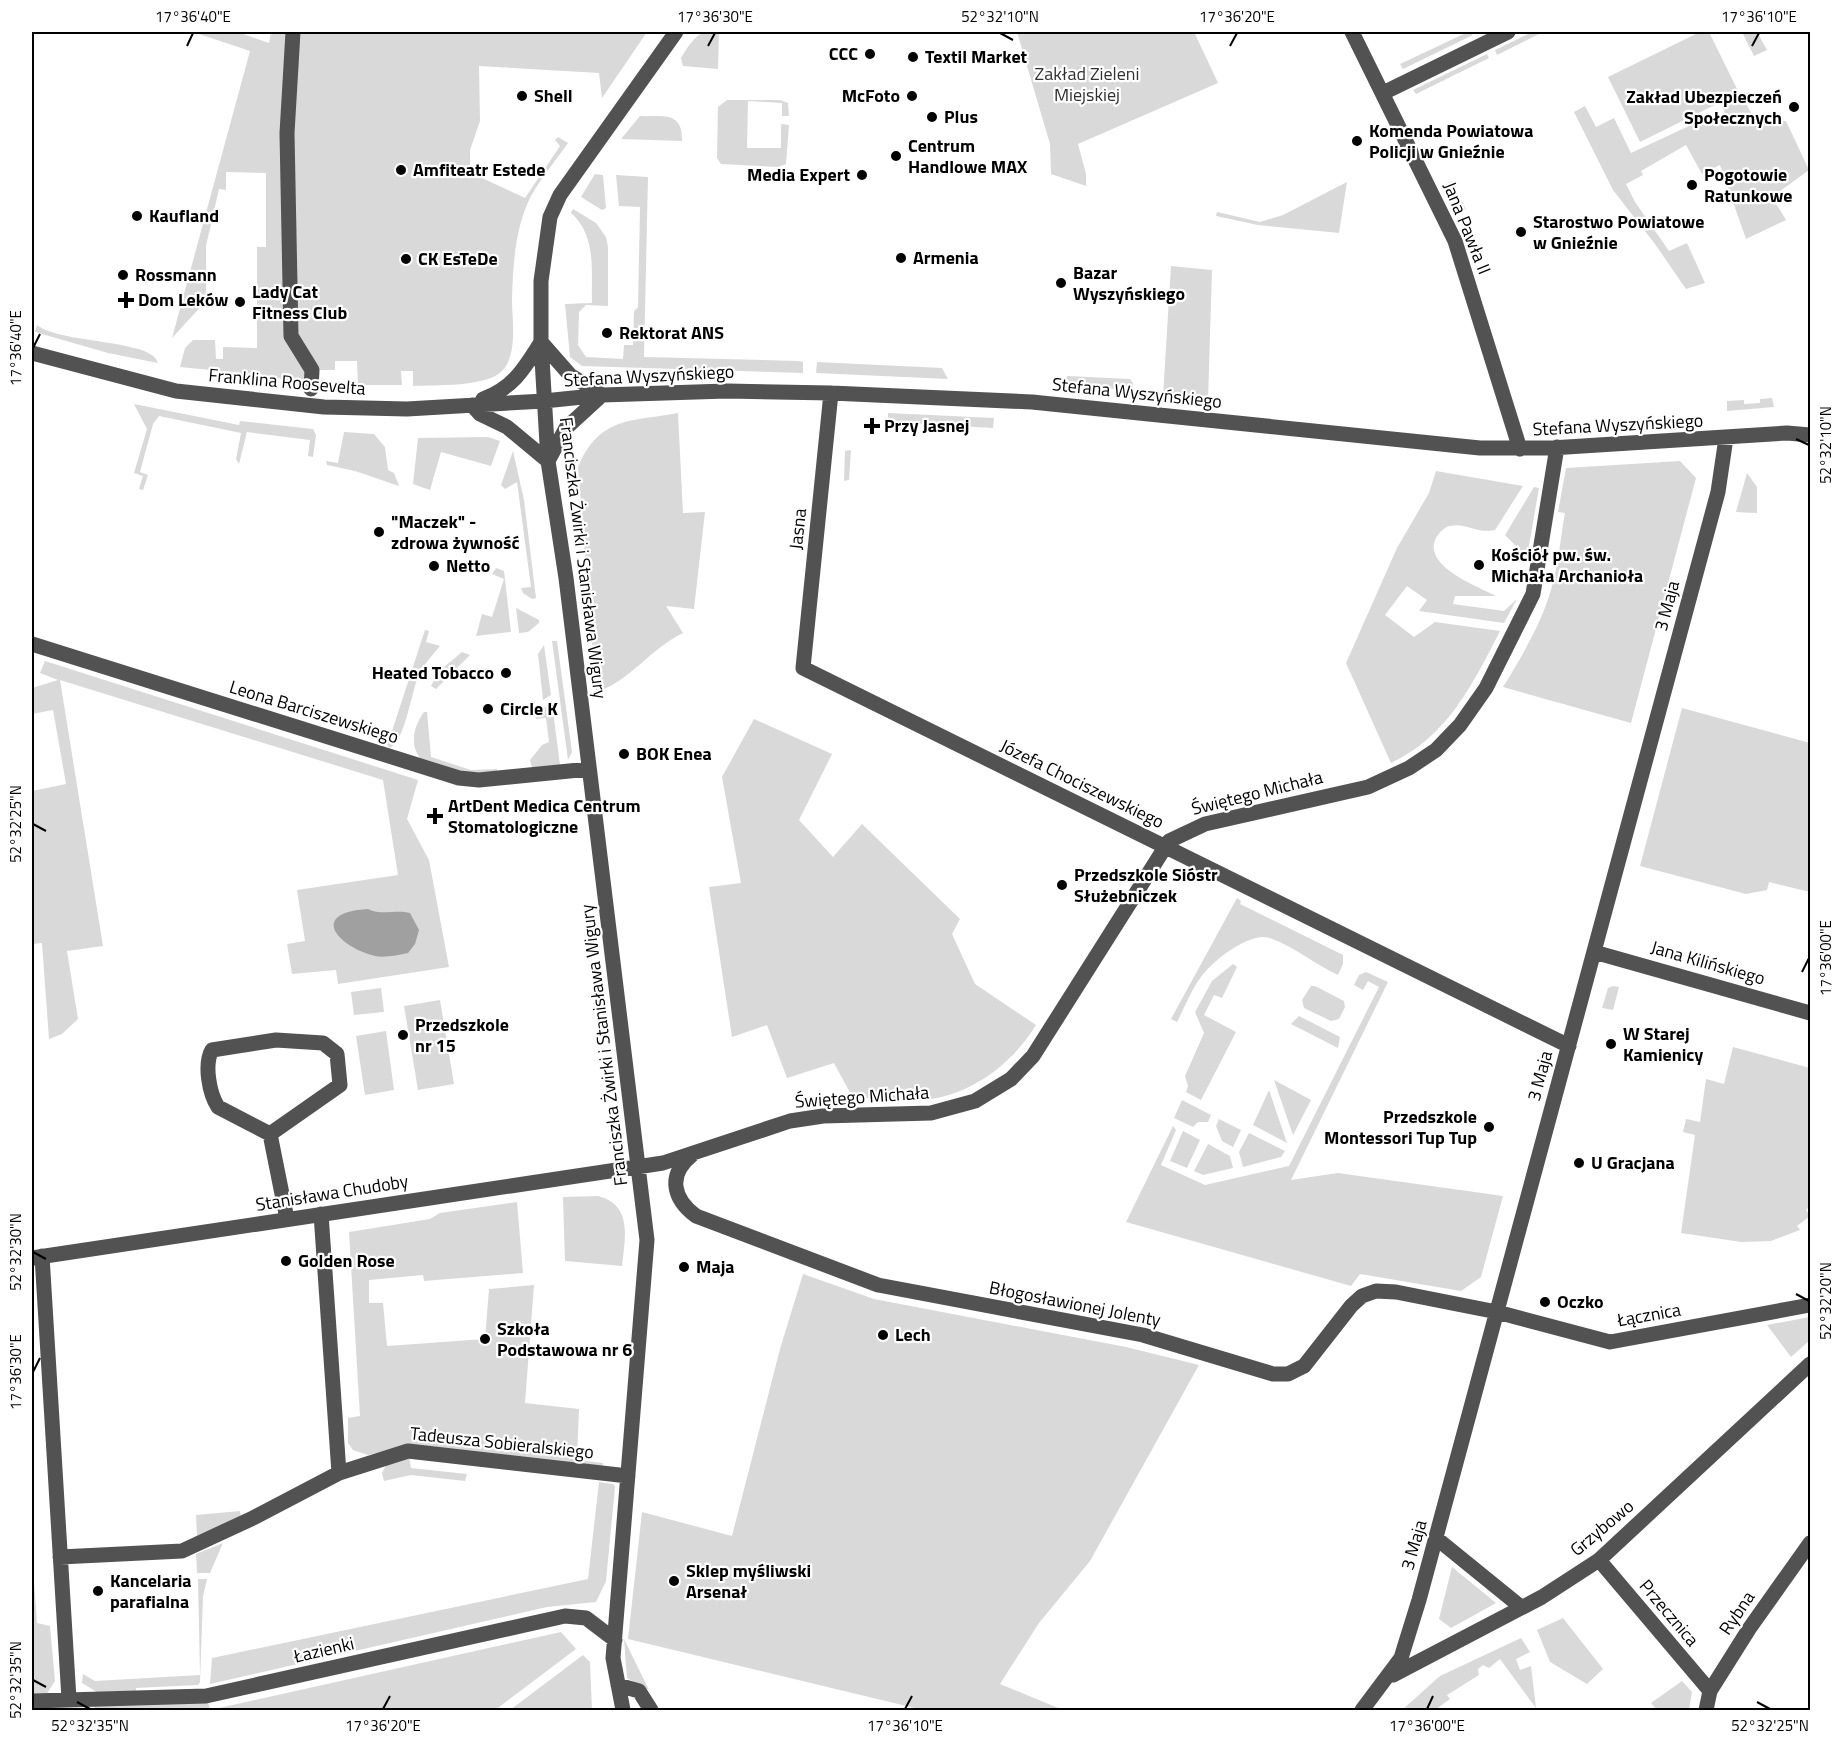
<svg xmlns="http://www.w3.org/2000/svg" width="1842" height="1742" font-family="'Titillium Web',sans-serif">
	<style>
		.green { fill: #d9d9d9 }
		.water { fill: #a0a0a0 }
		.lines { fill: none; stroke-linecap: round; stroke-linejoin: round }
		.minor { stroke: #525252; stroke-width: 15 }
		.ticks { fill: none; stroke: #000; stroke-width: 2 }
		.poi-dot { fill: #000; stroke: #fff; stroke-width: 2 }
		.labels { text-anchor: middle; stroke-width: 4.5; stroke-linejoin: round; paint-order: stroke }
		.poi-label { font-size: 18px; font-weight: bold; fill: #000; stroke: #fff; text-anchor: start }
		.park-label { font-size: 18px; fill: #303030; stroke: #fff }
		.street-label { font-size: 18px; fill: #000; stroke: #fff }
		.neatline { fill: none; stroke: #000; stroke-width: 2 }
		.ticks-label { font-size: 15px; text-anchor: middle; fill: #000 }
	</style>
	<rect width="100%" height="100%" fill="#fff"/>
	<path class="green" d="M193 32H237L269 43 271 32H647L602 98 599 73 479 66 480 121 470 150V169L467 171 525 198 560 146 555 140 558 137 568 143C556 160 541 178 531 196 515 227 513 265 512 299 512 320 518 355 502 371 487 387 435 385 413 386V371H401L402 385H358L357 361H335V370H312L311 384 260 375 180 367 185 348 193 340H215L216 359H223V347L257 348V247H266V173L226 172V190L219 189 206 246V301L172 338 250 51Z
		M705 32H719L718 69 683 66 681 58C687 48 694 36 705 32Z
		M1017 32H1194L1218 83 1078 144 1086 174V186L1051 174 1050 144Z
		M1468 32 1473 35 1403 69 1400 64Z
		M1532 32H1543L1497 55 1495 50Z
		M1700 32H1709L1739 93 1640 142 1608 77Z
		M1742 32H1757L1767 50 1754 56Z
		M1487 54 1489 58 1416 94 1413 90Z
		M1743 98 1755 120 1786 121 1809 170 1772 197 1786 220 1746 239 1720 165 1702 174 1686 145 1641 171 1643 175 1626 184 1635 202 1669 251 1687 243 1705 283 1686 289 1655 244 1613 190 1574 112 1585 106 1596 127 1614 118 1631 153 1704 119H1727L1723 108Z
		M727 100H780L788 103 789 116H782V103L748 101 747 148H781V124L789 125 786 164 778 167 721 164 717 158 718 107Z
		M640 116C663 117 683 111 682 141L621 139Z
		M595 174 603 175 606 208 602 210 581 197Z
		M616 175 648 177 644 357 798 361 803 362V373L582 366 570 357 565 304 592 303C591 271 597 236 571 213L573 209 596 223 606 237 608 247V306L586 305 579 312 578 345 586 357 623 359 624 345H633L634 311 638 307 640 207 619 206Z
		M1451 181 1466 209 1455 215 1442 187Z
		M1347 182 1339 233 1258 225 1216 216 1217 212 1260 222 1283 215Z
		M1171 266 1212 270 1208 401 1163 396Z
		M37 325C60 344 153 339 158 363L108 353 35 332Z
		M817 362 942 368 948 379 816 373Z
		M1067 376 1130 379 1133 383V391L1076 385 1066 381Z
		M1772 398 1774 407 1727 411V401L1744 400V404L1760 403V399Z
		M134 404 239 425 240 421 313 429 316 435 313 457 308 456 310 440 247 432 239 464 236 459 241 433 159 416 153 424 140 472 148 475 143 490 139 489 143 476 134 473 147 429Z
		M678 413 683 513 705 512 694 609 666 606 683 633C651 648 629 682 596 692L578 467C600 416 630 422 678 413Z
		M888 413 994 418 993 428 888 422Z
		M344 432 374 434 385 447 388 470 394 473 399 486 355 471 327 465 326 461 338 463Z
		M488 437 500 441 491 466 441 452 430 490 413 484 418 438Z
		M851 450 849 480 844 481 845 451Z
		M513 451 524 500 536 598 532 599 523 593 521 588 531 587 517 482 505 489 501 485Z
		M1680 461 1696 478 1631 723 1503 687C1521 658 1541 624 1551 590 1559 564 1560 540 1565 513L1558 512 1566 468Z
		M1436 471 1523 486 1495 530C1476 534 1465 522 1450 526 1444 527 1439 533 1436 538 1422 566 1477 586 1496 596H1455L1453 604 1504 611 1517 599 1504 623 1419 611 1427 600 1407 586 1385 615 1414 637 1435 622 1500 631C1473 684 1447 737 1391 763L1346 663 1397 548 1429 493Z
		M1747 473 1757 487V513L1736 512Z
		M1534 487 1539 488 1527 557 1505 535Z
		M496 568 504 571 511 632 476 636 482 614 492 617 504 579 492 574Z
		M516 608 539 620V623L528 632 519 633Z
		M425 630 429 631 426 642 440 646C432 656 422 666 418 677 411 694 405 740 390 748L381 739V728L392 731Z
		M552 641H557L572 752 568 760Z
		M544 645 551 695 543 700 538 654Z
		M462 652 470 655 436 689 431 686 438 672Z
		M45 661 418 780 407 819 429 860 449 967 338 984 336 970 292 974 287 944 305 941 297 890 398 875 383 780 60 680 103 946 67 951 78 1019 62 1034 49 1039 42 943 32 944V791L66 784 53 710 32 714V688L58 680 40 673Z
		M549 707 553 711 560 765 532 768 530 760 542 745 549 742 546 718 536 719 535 708Z
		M1682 708 1810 743V892L1769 882 1767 890 1746 894 1640 866Z
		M424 712H427L431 757 471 770 497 769V772L471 774 420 758C409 744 414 726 424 712Z
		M754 719 832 754 799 820 833 857 862 824 960 919 952 934 975 984 1036 1025C1009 1069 963 1101 909 1101 891 1101 873 1097 853 1098L834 1063 787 1078 767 1025 732 1037 709 887 741 883 722 777Z
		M1237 898 1241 901 1240 904 1343 955V964L1338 975C1314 964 1295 947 1270 938 1250 931 1212 961 1201 977 1191 990 1185 1007 1177 1022L1171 1019Z
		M1233 964 1237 967 1222 998 1214 995 1204 1015 1236 1032 1201 1100 1186 1092 1188 1086 1185 1076 1204 1033 1195 1012 1212 981Z
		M1366 972 1388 982 1291 1180 1338 1173 1503 1196 1481 1277 1461 1291 1360 1274 1351 1286 1126 1222 1173 1126 1176 1130 1161 1165 1205 1185 1289 1166 1379 987 1368 981 1363 990 1354 985 1359 975Z
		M1311 986H1315L1344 1001 1345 1007 1339 1019 1331 1021 1304 1008 1302 1000Z
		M1613 986 1619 987 1613 1010 1602 1008 1608 988Z
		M381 988 384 1012 354 1015 351 992Z
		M440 1000 454 1084 418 1090 404 1006Z
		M1299 1016 1340 1037 1338 1048 1291 1024Z
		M386 1031 394 1090 365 1095 356 1036Z
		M1733 1047 1810 1068V1206L1806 1210 1810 1216 1797 1226 1800 1230 1771 1241 1741 1242 1681 1233 1695 1135 1683 1132 1686 1119 1700 1122 1706 1079 1724 1084Z
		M1274 1080 1311 1100 1293 1135Z
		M1269 1090 1287 1143 1253 1125Z
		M1182 1100 1211 1115 1208 1122H1198L1193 1127 1174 1118Z
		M1219 1119 1241 1130 1233 1147 1222 1141 1216 1126Z
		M1183 1131 1200 1140 1187 1168 1170 1161Z
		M1249 1133 1285 1151 1281 1157 1243 1167 1239 1152Z
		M1208 1144 1230 1156 1233 1168 1203 1175 1194 1171Z
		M598 1196C633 1205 625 1238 622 1266L565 1261 563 1197Z
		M517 1202 523 1273 424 1281 423 1275 369 1280V1303H383L387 1346 485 1339 489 1289 534 1285 525 1403 579 1409 577 1460 603 1463 602 1468 407 1446 368 1455 353 1450 348 1443V1418L360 1416 349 1232 430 1219 440 1213Z
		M803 1274 874 1299 1126 1347 1199 1365 1090 1561 1039 1623 1000 1684 1063 1710H923L628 1639 642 1512 732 1536 780 1349Z
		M1810 1317V1340L1791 1357 1767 1325Z
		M409 1456 411 1468 467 1474 465 1481 411 1475 384 1481 382 1473 387 1463Z
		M599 1482 613 1484 615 1487 606 1581 596 1602 547 1607 210 1684 212 1658 588 1579Z
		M240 1511 241 1517 197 1536 196 1515Z
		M223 1543 210 1573H197L196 1554Z
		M33 1567 37 1623 50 1626 55 1681 46 1695 32 1696Z
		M1452 1567 1496 1603 1451 1628 1439 1619Z
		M198 1579H207L203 1596 200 1682 198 1685 136 1688V1694H100L82 1683 83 1674 95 1681 200 1675Z
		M1563 1618 1603 1669 1587 1684 1550 1662 1537 1630Z
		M561 1632 576 1649 495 1710H97L90 1703 208 1701 210 1710Z
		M1521 1638 1530 1652 1516 1659 1520 1670 1531 1666 1536 1708 1500 1659 1489 1668 1483 1665 1478 1669 1479 1675 1447 1695 1450 1699 1435 1710H1402L1440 1676Z
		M624 1639 649 1690 627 1678Z
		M583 1655 590 1662 592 1710H510Z
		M1682 1681 1692 1692 1689 1710H1657L1651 1703Z"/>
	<path class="water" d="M368 909C383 916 395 909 410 913L419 930 415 944 408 953C398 955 385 958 375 956 339 947 307 913 368 909Z"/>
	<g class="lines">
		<path class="minor" d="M293 32 287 133 291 336 312 370 311 389
			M1352 32 1455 241 1520 449
			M1383 93 1508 32
			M541 342 570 375 602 395
			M32 353 176 391 324 407 407 409 544 401 602 395 727 391 831 393 1032 402 1480 448H1551L1787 433 1810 435
			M831 393 803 668 1569 1046
			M483 399C513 388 524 369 541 342
			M472 405 480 414 507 427 548 461
			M548 461 566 428 602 395
			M32 644 459 778 479 780 589 769
			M1594 952 1810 1013
			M270 1134 218 1107C209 1093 204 1064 212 1050L276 1040 323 1043 337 1054 340 1085 270 1134 287 1219
			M692 1155C667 1175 673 1199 696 1216L878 1285 1143 1335 1273 1374H1288L1304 1366 1351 1306 1362 1296 1376 1291 1396 1292 1497 1312 1610 1342 1810 1305
			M321 1214 339 1473
			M42 1256 69 1699
			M32 1258 663 1163 790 1121 823 1116 931 1113 975 1101 1011 1079 1033 1056 1169 841 1205 824 1368 787 1409 768 1436 750 1460 725 1486 688 1533 594 1557 447
			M1436 1538 1521 1607
			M60 1557 182 1551 253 1518 339 1473 408 1451 628 1476
			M1599 1560 1710 1691
			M1393 1675 1542 1597 1599 1560 1810 1364
			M618 1685 639 1691 651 1710
			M32 1701 206 1696 565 1616 586 1618 615 1640
			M623 1710 613 1658 647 1240 566 578 548 461 541 342V281L550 217 560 195 676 32
			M1362 1710 1401 1658 1419 1600 1718 492 1726 438
			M1706 1710 1710 1691 1749 1629 1810 1543"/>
	</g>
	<path class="ticks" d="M1000 33 1013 40M187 46 193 33M708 46 715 33M1230 46 1237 33M1752 46 1759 33M33 348 40 334M1796 439 1809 445M33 824 46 831M1802 972 1809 958M33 1252 46 1259M1796 1294 1809 1301M33 1372 40 1358M33 1680 46 1687M77 1702 90 1709M1757 1702 1770 1709M383 1709 390 1696M905 1709 912 1696M1427 1709 1433 1696"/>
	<g class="poi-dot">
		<circle cx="870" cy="54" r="6"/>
		<circle cx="913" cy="57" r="6"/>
		<circle cx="522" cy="96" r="6"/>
		<circle cx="912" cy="96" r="6"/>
		<circle cx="1794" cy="107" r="6"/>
		<circle cx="932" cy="117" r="6"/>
		<circle cx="1357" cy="141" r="6"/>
		<circle cx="896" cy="156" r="6"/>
		<circle cx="401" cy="170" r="6"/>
		<circle cx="862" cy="175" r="6"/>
		<circle cx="1692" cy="185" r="6"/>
		<circle cx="137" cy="216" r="6"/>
		<circle cx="1521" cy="232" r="6"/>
		<circle cx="901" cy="258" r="6"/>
		<circle cx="406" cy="259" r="6"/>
		<circle cx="123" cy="275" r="6"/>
		<circle cx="1061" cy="283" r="6"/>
		<path d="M123 291h6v6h6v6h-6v6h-6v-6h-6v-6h6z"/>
		<circle cx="240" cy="302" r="6"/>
		<circle cx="607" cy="333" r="6"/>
		<path d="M869 417h6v6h6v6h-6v6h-6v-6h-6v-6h6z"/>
		<circle cx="379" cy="532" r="6"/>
		<circle cx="1479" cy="565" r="6"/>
		<circle cx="434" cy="566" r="6"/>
		<circle cx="506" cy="673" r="6"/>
		<circle cx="488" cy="709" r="6"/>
		<circle cx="624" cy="754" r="6"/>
		<path d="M432 807h6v6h6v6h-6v6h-6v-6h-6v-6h6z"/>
		<circle cx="1062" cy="885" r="6"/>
		<circle cx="403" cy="1035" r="6"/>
		<circle cx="1611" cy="1044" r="6"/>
		<circle cx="1489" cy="1127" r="6"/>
		<circle cx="1579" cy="1163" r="6"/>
		<circle cx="286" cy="1261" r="6"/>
		<circle cx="684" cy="1267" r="6"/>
		<circle cx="1545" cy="1302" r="6"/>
		<circle cx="883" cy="1335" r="6"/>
		<circle cx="485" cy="1339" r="6"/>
		<circle cx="674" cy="1581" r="6"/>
		<circle cx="98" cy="1591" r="6"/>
	</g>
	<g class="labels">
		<g class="poi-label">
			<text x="858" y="60" text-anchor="end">CCC</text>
			<text x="925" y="63">Textil Market</text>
			<text x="534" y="102">Shell</text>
			<text x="900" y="102" text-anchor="end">McFoto</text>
			<text x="1782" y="103" text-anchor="end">Zakład Ubezpieczeń<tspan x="1782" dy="21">Społecznych</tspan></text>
			<text x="944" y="123">Plus</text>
			<text x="1369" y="137">Komenda Powiatowa<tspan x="1369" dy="21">Policji w Gnieźnie</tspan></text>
			<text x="908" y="152">Centrum<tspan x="908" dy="21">Handlowe MAX</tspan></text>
			<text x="413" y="176">Amfiteatr Estede</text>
			<text x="850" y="181" text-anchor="end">Media Expert</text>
			<text x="1704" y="181">Pogotowie<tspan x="1704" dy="21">Ratunkowe</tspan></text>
			<text x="149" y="222">Kaufland</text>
			<text x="1533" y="228">Starostwo Powiatowe<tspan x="1533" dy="21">w Gnieźnie</tspan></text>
			<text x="913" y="264">Armenia</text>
			<text x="418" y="265">CK EsTeDe</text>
			<text x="1073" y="279">Bazar<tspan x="1073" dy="21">Wyszyńskiego</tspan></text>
			<text x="135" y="281">Rossmann</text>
			<text x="252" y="298">Lady Cat<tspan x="252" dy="21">Fitness Club</tspan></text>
			<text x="138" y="306">Dom Leków</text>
			<text x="619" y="339">Rektorat ANS</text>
			<text x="884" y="432">Przy Jasnej</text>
			<text x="391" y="528">"Maczek" -<tspan x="391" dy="21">zdrowa żywność</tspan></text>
			<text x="1491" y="561">Kościół pw. św.<tspan x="1491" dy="21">Michała Archanioła</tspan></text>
			<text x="446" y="572">Netto</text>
			<text x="494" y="679" text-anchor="end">Heated Tobacco</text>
			<text x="500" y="715">Circle K</text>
			<text x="636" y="760">BOK Enea</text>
			<text x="448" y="812">ArtDent Medica Centrum<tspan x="448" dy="21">Stomatologiczne</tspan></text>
			<text x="1074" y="881">Przedszkole Sióstr<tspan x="1074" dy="21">Służebniczek</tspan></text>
			<text x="415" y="1031">Przedszkole<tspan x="415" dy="21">nr 15</tspan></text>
			<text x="1623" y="1040">W Starej<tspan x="1623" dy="21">Kamienicy</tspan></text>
			<text x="1477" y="1123" text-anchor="end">Przedszkole<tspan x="1477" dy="21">Montessori Tup Tup</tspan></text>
			<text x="1591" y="1169">U Gracjana</text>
			<text x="298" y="1267">Golden Rose</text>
			<text x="696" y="1273">Maja</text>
			<text x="1557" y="1308">Oczko</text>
			<text x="497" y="1335">Szkoła<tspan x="497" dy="21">Podstawowa nr 6</tspan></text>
			<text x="895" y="1341">Lech</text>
			<text x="686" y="1577">Sklep myśliwski<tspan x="686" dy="21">Arsenał</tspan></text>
			<text x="110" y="1587">Kancelaria<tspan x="110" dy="21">parafialna</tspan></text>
		</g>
		<g class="park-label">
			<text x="1087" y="80">Zakład Zieleni<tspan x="1087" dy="21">Miejskiej</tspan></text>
		</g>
		<g class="street-label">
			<text transform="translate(1467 228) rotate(68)" y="6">Jana Pawła II</text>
			<text transform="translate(649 376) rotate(-3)" y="6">Stefana Wyszyńskiego</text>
			<text transform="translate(287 382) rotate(5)" y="6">Franklina Roosevelta</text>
			<text transform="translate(1137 393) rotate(6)" y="6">Stefana Wyszyńskiego</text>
			<text transform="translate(1618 425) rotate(-3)" y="6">Stefana Wyszyńskiego</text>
			<text transform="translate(798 529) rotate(-84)" y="6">Jasna</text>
			<text transform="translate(583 558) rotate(83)" y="6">Franciszka Żwirki i Stanisława Wigury</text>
			<text transform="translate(1667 606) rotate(-75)" y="6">3 Maja</text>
			<text transform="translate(314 712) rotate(17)" y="6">Leona Barciszewskiego</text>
			<text transform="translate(1082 784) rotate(26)" y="6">Józefa Chociszewskiego</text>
			<text transform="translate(1257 793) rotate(-14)" y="6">Świętego Michała</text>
			<text transform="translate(1708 963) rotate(16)" y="6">Jana Kilińskiego</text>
			<text transform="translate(604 1045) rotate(-97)" y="6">Franciszka Żwirki i Stanisława Wigury</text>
			<text transform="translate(1540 1076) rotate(-75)" y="6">3 Maja</text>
			<text transform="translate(862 1097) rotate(-4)" y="6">Świętego Michała</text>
			<text transform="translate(332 1193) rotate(-9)" y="6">Stanisława Chudoby</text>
			<text transform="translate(1075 1304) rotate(11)" y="6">Błogosławionej Jolenty</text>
			<text transform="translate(1649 1315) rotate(-10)" y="6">Łącznica</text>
			<text transform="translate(502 1443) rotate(6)" y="6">Tadeusza Sobieralskiego</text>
			<text transform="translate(1602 1528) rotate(-40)" y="6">Grzybowo</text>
			<text transform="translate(1414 1545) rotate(-74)" y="6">3 Maja</text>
			<text transform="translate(1669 1613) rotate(50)" y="6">Przecznica</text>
			<text transform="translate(1737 1613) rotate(-56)" y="6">Rybna</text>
			<text transform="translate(324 1650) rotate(-13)" y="6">Łazienki</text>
		</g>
	</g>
	<rect width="1842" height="1742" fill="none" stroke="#ffffff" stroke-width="66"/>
	<rect x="33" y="33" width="1776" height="1676" class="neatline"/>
	<g class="ticks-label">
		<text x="193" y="22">17°36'40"E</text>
		<text x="715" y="22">17°36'30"E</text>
		<text x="1000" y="22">52°32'10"N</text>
		<text x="1237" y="22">17°36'20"E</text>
		<text x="1759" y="22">17°36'10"E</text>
		<text transform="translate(16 348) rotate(-90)" y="5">17°36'40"E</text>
		<text transform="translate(1826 445) rotate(-90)" y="5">52°32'10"N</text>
		<text transform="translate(16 824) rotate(-90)" y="5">52°32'25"N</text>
		<text transform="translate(1826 958) rotate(-90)" y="5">17°36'00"E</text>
		<text transform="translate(16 1252) rotate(-90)" y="5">52°32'30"N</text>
		<text transform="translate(1826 1301) rotate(-90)" y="5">52°32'20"N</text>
		<text transform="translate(16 1372) rotate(-90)" y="5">17°36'30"E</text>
		<text transform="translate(16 1680) rotate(-90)" y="5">52°32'35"N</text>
		<text x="90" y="1731">52°32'35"N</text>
		<text x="383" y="1731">17°36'20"E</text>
		<text x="905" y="1731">17°36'10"E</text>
		<text x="1427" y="1731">17°36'00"E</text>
		<text x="1770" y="1731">52°32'25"N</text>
	</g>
</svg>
